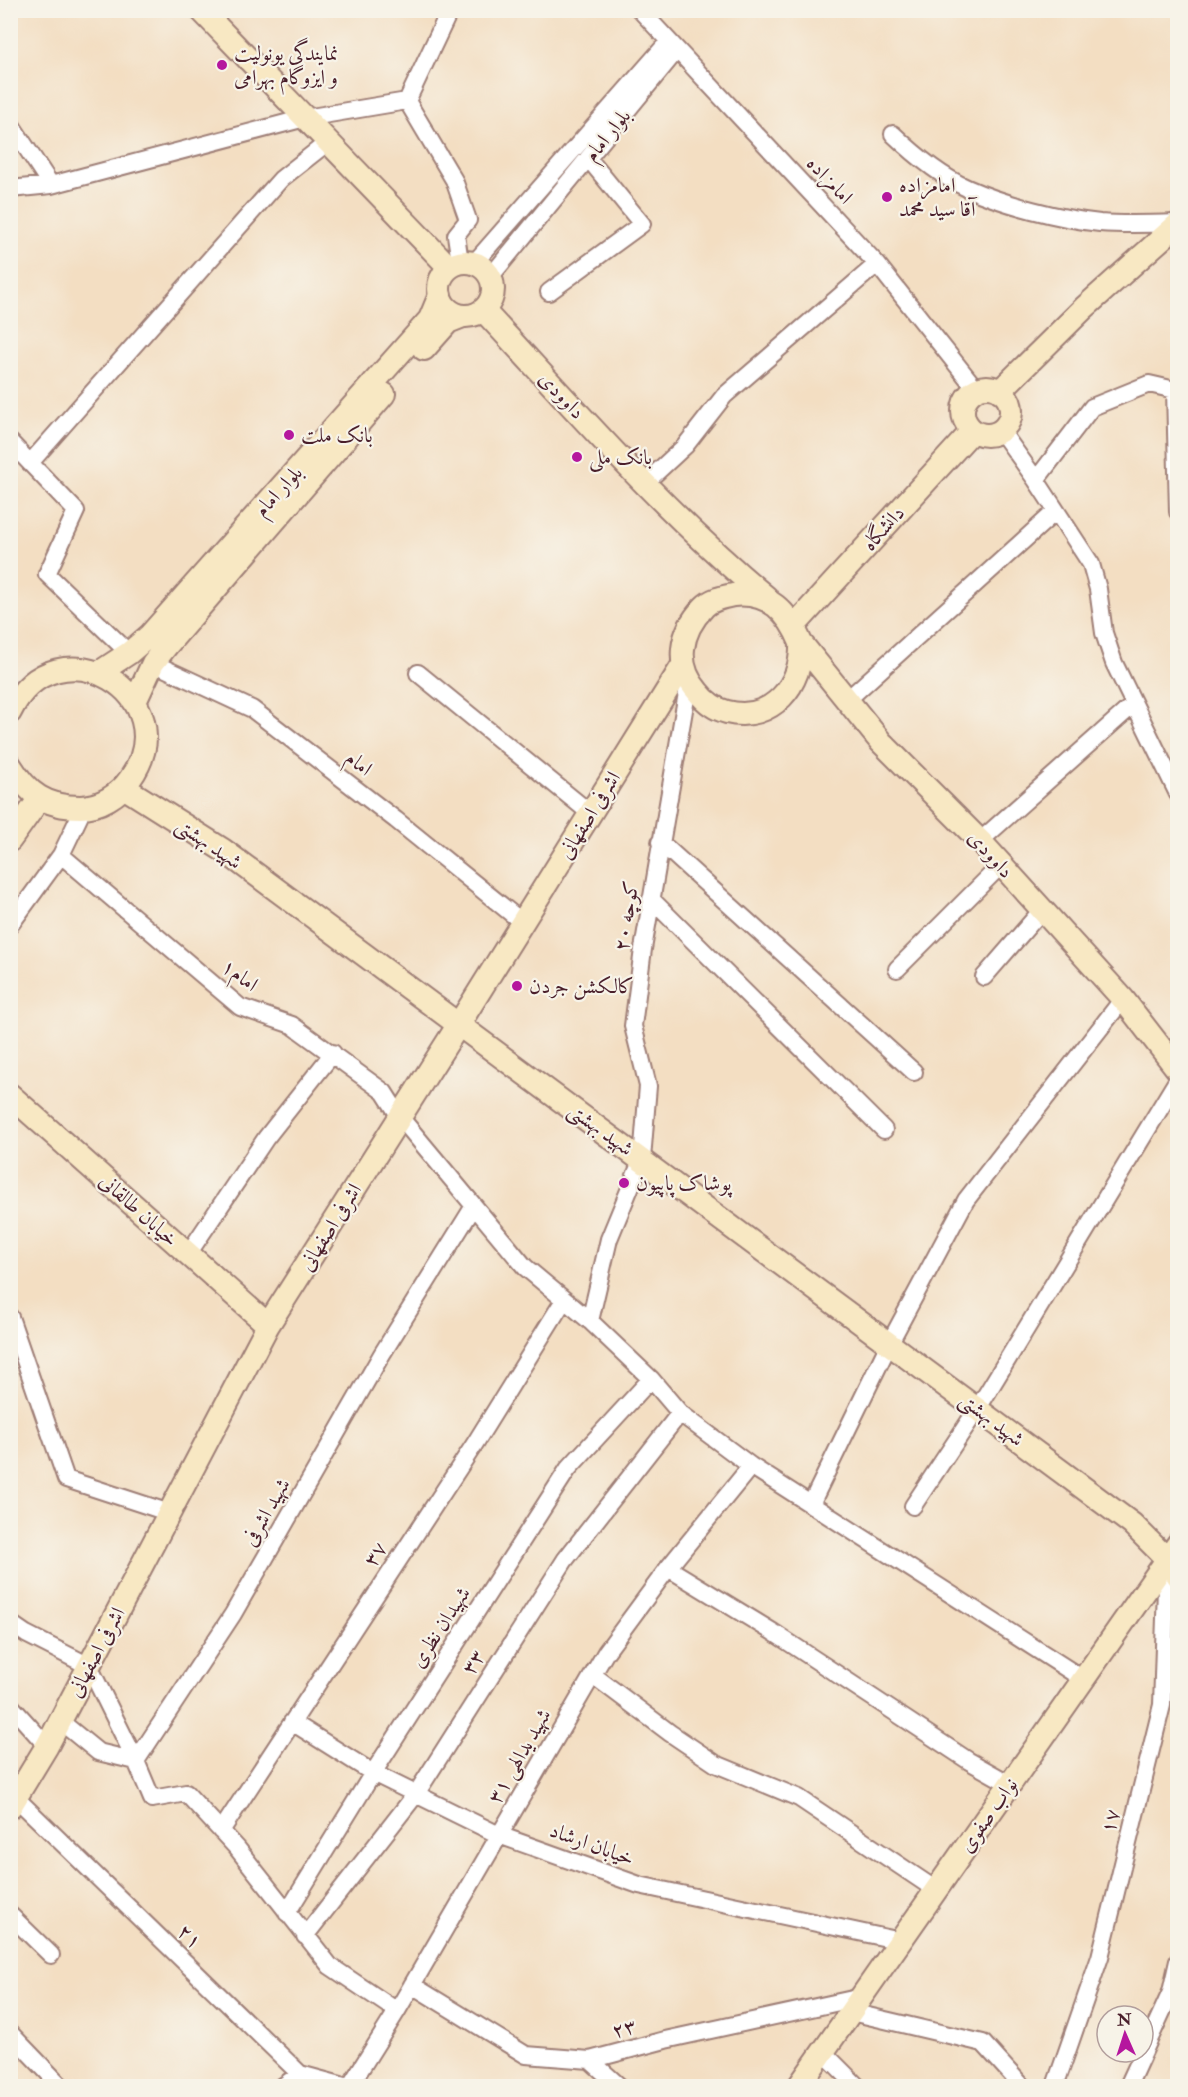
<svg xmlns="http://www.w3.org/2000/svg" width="1188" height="2097" font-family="'IM FELL Double Pica',Amiri,serif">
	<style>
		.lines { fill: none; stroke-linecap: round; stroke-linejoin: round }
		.street-casing { stroke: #9e7e76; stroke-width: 20 }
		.secondary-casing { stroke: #9e7e76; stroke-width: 26 }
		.street { stroke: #fff; stroke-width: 16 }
		.secondary { stroke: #f8e8c3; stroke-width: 22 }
		.poi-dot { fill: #b5179e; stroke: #f7f3e8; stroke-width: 2 }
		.labels { text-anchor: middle; stroke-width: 4.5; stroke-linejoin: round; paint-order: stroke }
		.poi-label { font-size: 21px; fill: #4a1f2b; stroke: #f7f3e8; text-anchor: start }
		.street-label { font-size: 21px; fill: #4a1f2b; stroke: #f7f3e8 }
	</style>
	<rect width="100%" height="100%" fill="#f7f3e8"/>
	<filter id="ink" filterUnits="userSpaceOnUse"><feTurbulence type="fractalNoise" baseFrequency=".0167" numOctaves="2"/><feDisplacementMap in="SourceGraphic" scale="12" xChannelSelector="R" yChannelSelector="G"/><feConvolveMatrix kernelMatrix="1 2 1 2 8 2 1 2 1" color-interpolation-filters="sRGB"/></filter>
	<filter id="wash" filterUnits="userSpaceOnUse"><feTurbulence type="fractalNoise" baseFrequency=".008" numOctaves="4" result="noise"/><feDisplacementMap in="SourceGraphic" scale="24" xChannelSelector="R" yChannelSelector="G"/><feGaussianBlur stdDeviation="1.35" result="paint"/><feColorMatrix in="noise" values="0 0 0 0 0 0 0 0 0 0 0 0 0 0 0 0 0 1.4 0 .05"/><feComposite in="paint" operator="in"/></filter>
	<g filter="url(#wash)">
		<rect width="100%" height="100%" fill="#f3dec2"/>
	</g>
	<g filter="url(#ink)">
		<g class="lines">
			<g class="street-casing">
				<path id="street" d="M450 10 407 101 454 180 468 220 456 235 460 262
					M640 10 877 264 976 389
					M10 123 51 185
					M893 134C914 154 940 176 967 188 1003 204 1060 219 1100 223 1126 225 1151 224 1178 223
					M10 189 51 185 305 118 407 101
					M475 262 669 41
					M491 276 677 50
					M549 292 642 224 588 158
					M1001 431 1036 480 1091 564 1098 589 1104 633 1114 663 1178 794
					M10 442 76 511 47 574 129 653
					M30 463 281 179 328 142
					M1036 480 1092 407 1149 384 1175 390 1178 512
					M644 484 685 446 724 396 877 264
					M153 663 252 709 396 820 522 922
					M418 673 590 813
					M847 700 1056 511
					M980 841 1134 704
					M660 842 914 1072
					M61 855 240 1007 292 1025 384 1092 400 1117 525 1267 590 1321 651 1379 680 1413 751 1466 1083 1679
					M651 899 884 1130
					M10 925 61 855 84 807
					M897 969 1001 865
					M984 977 1042 910
					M188 1254 266 1138 333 1053
					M10 1317 66 1479 170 1513
					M590 1321 609 1239 642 1159 648 1086 633 1026 643 949 689 681
					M811 1504 889 1344 966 1200 1123 999
					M913 1506 978 1408 1178 1079
					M668 1568 773 1632 969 1761 1010 1784
					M10 1623 26 1634 89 1666 136 1761 152 1799 186 1793 237 1848 330 1966 397 2011
					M593 1675 670 1733 716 1764 799 1798 936 1890
					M10 1705 47 1746
					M60 1721 98 1752 136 1761 233 1614 382 1354 474 1206
					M292 1722 373 1773 499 1835 639 1885 901 1941
					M16 1798 300 2074 344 2086
					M221 1831 474 1445 564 1300
					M287 1913 373 1773 568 1469 651 1379
					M10 1915 51 1955
					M305 1936 416 1794 565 1560 680 1413
					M412 1985 526 2055 590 2060 665 2040 862 1997
					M851 2012 983 2043 1022 2086
					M10 2033 61 2086
					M823 2052 857 2086
					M590 2060 619 2086
					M283 2086 300 2074
					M350 2086 397 2011 606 1652 668 1568 751 1466
					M1055 2086 1100 1957 1162 1705 1167 1559
					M1128 2086 1171 1992 1178 1961"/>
			</g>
			<g class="secondary-casing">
				<path id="secondary" d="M201 10 449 267
					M439 289a27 27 0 1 1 54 0a27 27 0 1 1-54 0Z
					M483 310C575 409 663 511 766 597
					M424 349 448 322 463 316
					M963 411a24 24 0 1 1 48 0a24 24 0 1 1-48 0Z
					M1000 391 1084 308 1178 224
					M794 626 972 431
					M801 643C803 684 772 723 727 712 715 709 705 701 698 692 674 665 680 632 704 607 712 599 723 597 733 595 769 591 788 612 801 643L881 742 980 841 1123 999 1178 1070
					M100 672 129 653 150 635 430 319 440 295
					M135 702 153 663 168 644 384 394
					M10 712C57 616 189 697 130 779 119 795 100 807 80 807 46 807 28 794 10 765
					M125 788 223 850 1132 1524 1167 1559 1178 1576
					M10 840 40 798
					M10 1095 268 1325
					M10 1807 47 1746 268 1325 459 1024 683 665
					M799 2086 1178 1544"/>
			</g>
			<use href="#street" class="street"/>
			<use href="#secondary" class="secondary"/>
		</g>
	</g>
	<g class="poi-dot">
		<circle cx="222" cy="65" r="6"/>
		<circle cx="887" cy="197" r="6"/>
		<circle cx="289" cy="435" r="6"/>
		<circle cx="577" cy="457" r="6"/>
		<circle cx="517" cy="986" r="6"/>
		<circle cx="624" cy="1183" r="6"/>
	</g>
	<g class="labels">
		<g class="poi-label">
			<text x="234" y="60">نمایندگی یونولیت<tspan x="234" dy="24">و ایزوگام بهرامی</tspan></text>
			<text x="899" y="192">امامزاده<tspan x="899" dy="24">آقا سید محمد</tspan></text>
			<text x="301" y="442">بانک ملت</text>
			<text x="589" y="464">بانک ملی</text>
			<text x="529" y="993">کالکشن جردن</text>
			<text x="636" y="1190">پوشاک پاپیون</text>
		</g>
		<g class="street-label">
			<text transform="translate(607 135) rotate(-51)" y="7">بلوار امام</text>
			<text transform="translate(830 180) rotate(47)" y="7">امامزاده</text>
			<text transform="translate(562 395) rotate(47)" y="7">داوودی</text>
			<text transform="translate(278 491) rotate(-48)" y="7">بلوار امام</text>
			<text transform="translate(883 528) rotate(-48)" y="7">دانشگاه</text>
			<text transform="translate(359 763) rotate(38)" y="7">امام</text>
			<text transform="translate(589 815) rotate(-58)" y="7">اشرفی اصفهانی</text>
			<text transform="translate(209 843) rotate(34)" y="7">شهید بهشتی</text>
			<text transform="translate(991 854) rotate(48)" y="7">داوودی</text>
			<text transform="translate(626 916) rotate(-81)" y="7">کوچه ۲۰</text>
			<text transform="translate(240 975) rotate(36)" y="7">امام۱</text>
			<text transform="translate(601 1129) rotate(36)" y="7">شهید بهشتی</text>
			<text transform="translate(139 1210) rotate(42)" y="7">خیابان طالقانی</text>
			<text transform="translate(330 1227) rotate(-58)" y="7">اشرفی اصفهانی</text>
			<text transform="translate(992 1419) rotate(37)" y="7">شهید بهشتی</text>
			<text transform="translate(266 1512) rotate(-60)" y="7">شهید اشرفی</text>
			<text transform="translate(375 1554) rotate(-57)" y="7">۳۷</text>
			<text transform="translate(440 1627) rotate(-57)" y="7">شهیدان نظری</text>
			<text transform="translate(96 1652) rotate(-62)" y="7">اشرفی اصفهانی</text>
			<text transform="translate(473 1662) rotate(-58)" y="7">۳۳</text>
			<text transform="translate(519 1756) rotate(-60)" y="7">۳۱ شهید یدالهی</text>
			<text transform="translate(988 1815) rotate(-55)" y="7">نواب صفوی</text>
			<text transform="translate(1110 1821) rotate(-76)" y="7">۱۷</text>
			<text transform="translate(592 1844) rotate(20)" y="7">خیابان ارشاد</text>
			<text transform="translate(190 1936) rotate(44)" y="7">۲۱</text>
			<text transform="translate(624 2028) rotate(-15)" y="7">۲۳</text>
		</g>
	</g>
	<rect width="1188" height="2097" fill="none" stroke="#f7f3e8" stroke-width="36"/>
	<g transform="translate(1125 2034) rotate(357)"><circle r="28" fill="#f7f3e8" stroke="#b29e9c" stroke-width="1.5"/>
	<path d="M0-4.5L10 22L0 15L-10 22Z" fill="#b5179e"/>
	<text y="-9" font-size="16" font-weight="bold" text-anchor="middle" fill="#4a1f2b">N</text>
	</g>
</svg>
